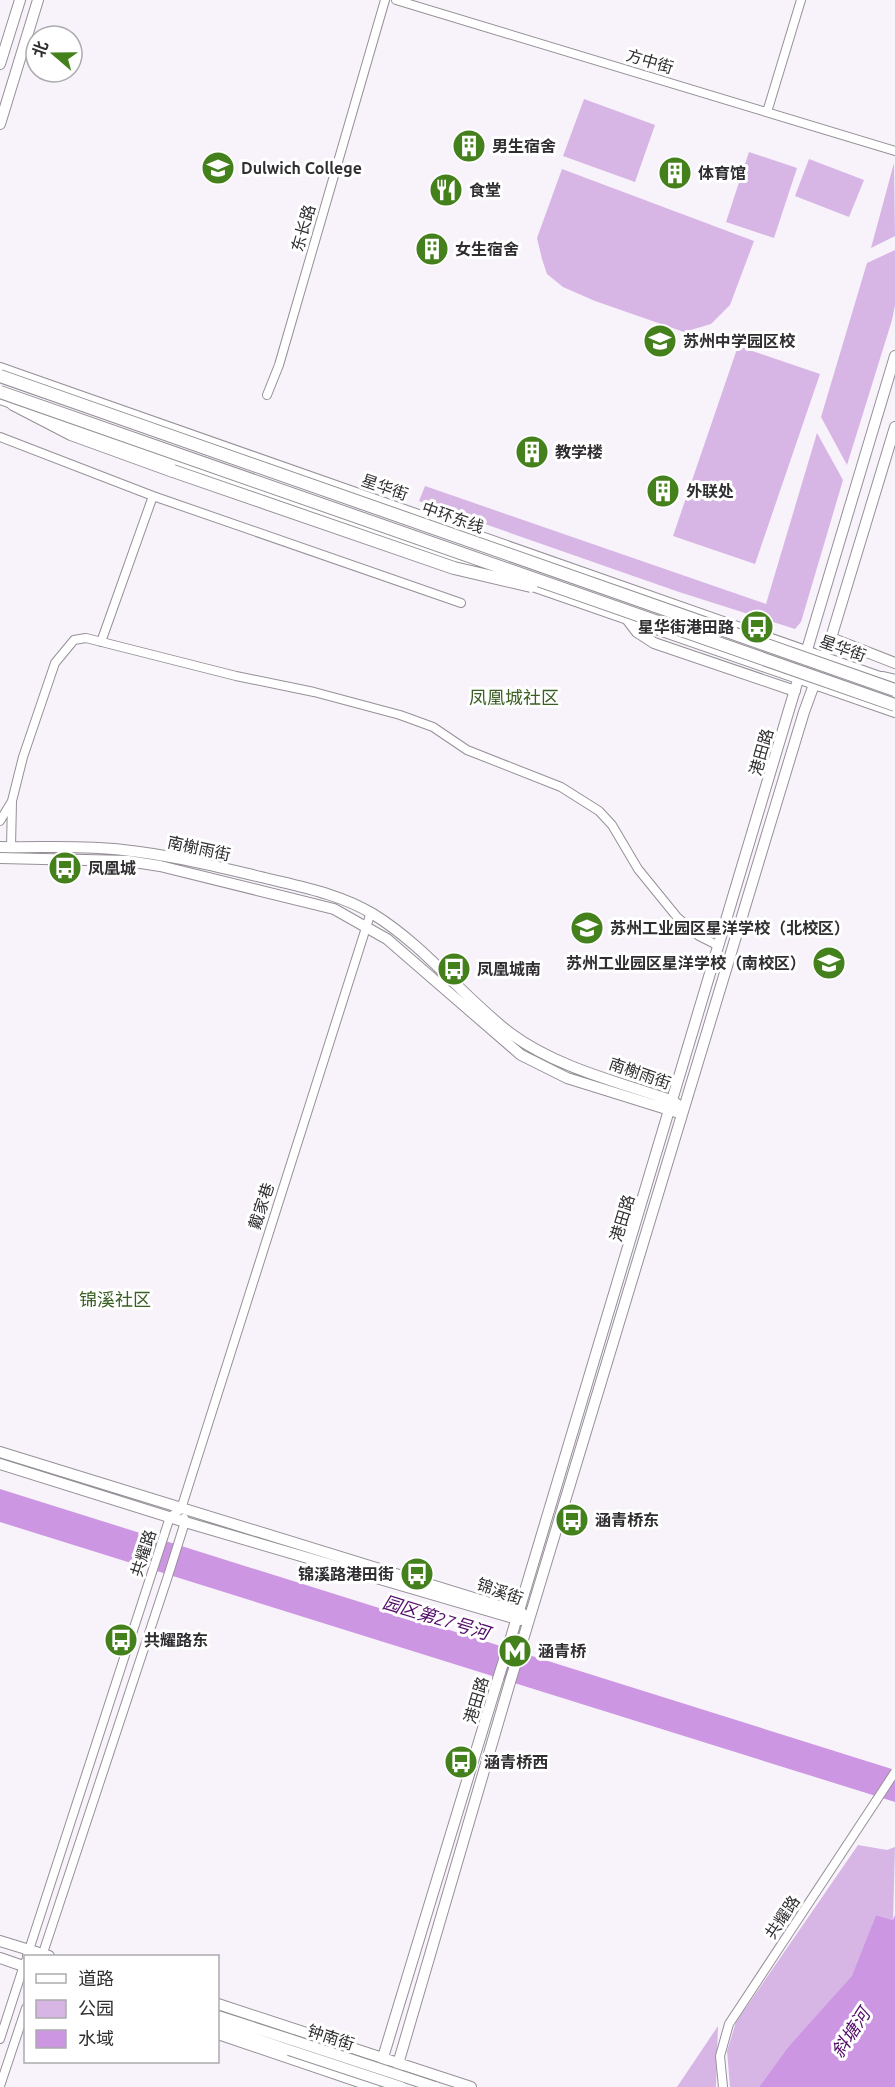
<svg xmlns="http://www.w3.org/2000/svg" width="895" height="2087" font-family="Ubuntu,'Noto Sans SC',sans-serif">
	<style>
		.green { fill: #d7b6e5 }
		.water { fill: #cc96e2 }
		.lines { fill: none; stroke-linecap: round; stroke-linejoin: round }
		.minor-casing { stroke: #969098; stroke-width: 10 }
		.major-casing { stroke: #969098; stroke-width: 12 }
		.highway-casing { stroke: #969098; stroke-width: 14 }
		.minor { stroke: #fff; stroke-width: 8 }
		.major { stroke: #fff; stroke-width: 10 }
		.highway { stroke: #fff; stroke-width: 12 }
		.minor-bridge-casing { stroke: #969098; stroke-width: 10; stroke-linecap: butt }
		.major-bridge-casing { stroke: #969098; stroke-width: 12; stroke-linecap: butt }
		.highway-bridge-casing { stroke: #969098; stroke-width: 14; stroke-linecap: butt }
		.minor-bridge { stroke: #fff; stroke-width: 8 }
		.major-bridge { stroke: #fff; stroke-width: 10 }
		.highway-bridge { stroke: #fff; stroke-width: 12 }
		.labels { text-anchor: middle; stroke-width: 6; stroke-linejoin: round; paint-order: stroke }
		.street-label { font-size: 16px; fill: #302e31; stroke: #fff }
		.poi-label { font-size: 16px; font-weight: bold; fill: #302e31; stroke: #fff; text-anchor: start }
		.neighbourhood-label { font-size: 18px; fill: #395f23; stroke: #fff }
		.water-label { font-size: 18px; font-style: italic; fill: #530c6a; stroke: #fff }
	</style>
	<rect width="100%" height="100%" fill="#f8f2fb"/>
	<path class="green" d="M584 99 655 125 635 182 563 156Z
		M749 152 797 168 774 238 726 222Z
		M809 159 864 180 849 217 795 196Z
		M894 163 895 236 871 248Z
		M562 169 754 241 730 305 711 324 684 332 595 301 563 287 547 274 542 259 537 238Z
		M895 250V305L892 320 847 465 821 417 867 263Z
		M738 346 820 374 755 564 673 536Z
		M817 433 843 480 801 622 795 629 679 592 419 501 425 486 766 604Z
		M858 1845 887 1850 895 1847 893 1920 876 1915 853 1976 788 2047 759 2087H730L727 2051 736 2022Z
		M718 2026 716 2087H677Z"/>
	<path class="water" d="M0 1489 895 1770V1802L0 1522Z
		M876 1915 893 1920 895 1915V2087H759L788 2047 852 1976Z"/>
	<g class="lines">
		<g class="minor-casing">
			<path id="minor" d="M396 0 895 151
				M767 112 801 0
				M267 395 279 365 385 0
				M0 437 153 496 461 603
				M101 642 153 496
				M0 821 12 801 23 757 55 663 74 640 86 638 236 676 314 692 400 715 433 727 467 750 561 787 599 811 612 825 638 869 677 917 699 936 719 946
				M11 847 12 801
				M181 1509 371 912
				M27 1956 170 1517 181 1509
				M42 1956 168 1576 185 1522 184 1518
				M0 2039 25 1962
				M0 2086 26 2008
				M723 2087 720 2056 729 2024 876 1801"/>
		</g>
		<g class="major-casing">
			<path id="major" d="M0 64 20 0
				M0 124 38 0
				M0 368 891 681
				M0 399 20 406
				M40 413 483 570
				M524 583 895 712
				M627 619 637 632 654 643 795 691
				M831 638 895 663
				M0 847C40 848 83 845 123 850 171 855 218 867 265 878 302 887 340 894 373 914 425 946 462 996 510 1033 557 1068 619 1082 673 1101L678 1105
				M0 858 128 861 160 866 334 909 387 939 521 1055 567 1078 676 1112
				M0 1452 522 1613
				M0 1464 185 1522 520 1620
				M509 1644 895 356
				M521 1646 804 712 831 638 895 427
				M0 1941 49 1956
				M0 1958 26 1967
				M218 2004 471 2087
				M218 2016 292 2040
				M218 2026 289 2050
				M218 2034 374 2087
				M393 2081 510 1682
				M374 2087 498 1679"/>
		</g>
		<g class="highway-casing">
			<path id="highway" d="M13 404 71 434 173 471
				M883 678 895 681"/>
		</g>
		<use href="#minor" class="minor"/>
		<use href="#major" class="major"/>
		<use href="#highway" class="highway"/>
		<g class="minor-bridge-casing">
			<path id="minor-bridge" d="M876 1801 895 1772"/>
		</g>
		<g class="major-bridge-casing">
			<path id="major-bridge" d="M498 1679 509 1644
				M510 1682 521 1646
				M292 2040 435 2087
				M289 2050 401 2087"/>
		</g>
		<g class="highway-bridge-casing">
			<path id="highway-bridge" d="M0 376 895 690
				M0 392 895 705
				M173 471 454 568 531 586"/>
		</g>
		<use href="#minor-bridge" class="minor-bridge"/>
		<use href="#major-bridge" class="major-bridge"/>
		<use href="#highway-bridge" class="highway-bridge"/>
	</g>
	<defs>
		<g id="building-disc" transform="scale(1.725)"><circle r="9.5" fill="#44801c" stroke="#fff"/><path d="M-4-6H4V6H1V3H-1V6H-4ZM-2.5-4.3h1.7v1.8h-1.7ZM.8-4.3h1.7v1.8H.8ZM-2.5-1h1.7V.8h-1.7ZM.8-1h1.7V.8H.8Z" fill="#fff"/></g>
		<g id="school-disc" transform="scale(1.725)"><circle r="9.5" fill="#44801c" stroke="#fff"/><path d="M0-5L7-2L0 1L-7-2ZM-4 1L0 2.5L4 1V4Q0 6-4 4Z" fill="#fff"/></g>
		<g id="restaurant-disc" transform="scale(1.725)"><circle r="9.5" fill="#44801c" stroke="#fff"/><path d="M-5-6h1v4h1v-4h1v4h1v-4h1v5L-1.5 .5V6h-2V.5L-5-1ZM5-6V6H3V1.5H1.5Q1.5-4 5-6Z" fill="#fff"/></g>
		<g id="bus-disc" transform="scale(1.725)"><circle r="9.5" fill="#44801c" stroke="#fff"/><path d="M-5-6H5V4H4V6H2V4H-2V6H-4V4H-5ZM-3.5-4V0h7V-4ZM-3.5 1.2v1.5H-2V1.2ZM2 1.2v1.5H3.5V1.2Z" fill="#fff"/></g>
		<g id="metro-disc" transform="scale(1.725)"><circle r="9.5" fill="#44801c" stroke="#fff"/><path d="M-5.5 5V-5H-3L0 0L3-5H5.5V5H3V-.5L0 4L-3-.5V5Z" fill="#fff"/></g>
	</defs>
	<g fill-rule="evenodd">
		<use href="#building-disc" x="469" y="146"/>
		<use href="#school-disc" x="218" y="168"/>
		<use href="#building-disc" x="675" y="173"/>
		<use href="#restaurant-disc" x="446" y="190"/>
		<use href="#building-disc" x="432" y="249"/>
		<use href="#school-disc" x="660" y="341"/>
		<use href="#building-disc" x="532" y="452"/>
		<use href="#building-disc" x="663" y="491"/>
		<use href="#bus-disc" x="757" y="627"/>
		<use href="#bus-disc" x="65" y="868"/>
		<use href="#school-disc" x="587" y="928"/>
		<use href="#school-disc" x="829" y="963"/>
		<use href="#bus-disc" x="454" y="969"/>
		<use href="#bus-disc" x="572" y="1520"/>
		<use href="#bus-disc" x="417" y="1574"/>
		<use href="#bus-disc" x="121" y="1640"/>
		<use href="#metro-disc" x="515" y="1651"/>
		<use href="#bus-disc" x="461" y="1762"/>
	</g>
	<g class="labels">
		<g class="street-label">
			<text transform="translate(650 61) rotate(17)" y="6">方中街</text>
			<text transform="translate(303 228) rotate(-74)" y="6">东长路</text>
			<text transform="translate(385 487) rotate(19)" y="6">星华街</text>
			<text transform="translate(453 517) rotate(19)" y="6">中环东线</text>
			<text transform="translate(843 648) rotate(20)" y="6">星华街</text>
			<text transform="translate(761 752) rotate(-74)" y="6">港田路</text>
			<text transform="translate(199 848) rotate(12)" y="6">南榭雨街</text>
			<text transform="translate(640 1073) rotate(19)" y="6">南榭雨街</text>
			<text transform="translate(261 1206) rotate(-72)" y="6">戴家巷</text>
			<text transform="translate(622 1218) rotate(-73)" y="6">港田路</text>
			<text transform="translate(143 1553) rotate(-72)" y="6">共耀路</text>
			<text transform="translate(500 1591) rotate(20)" y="6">锦溪街</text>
			<text transform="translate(476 1700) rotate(-73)" y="6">港田路</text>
			<text transform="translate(782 1917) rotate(-56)" y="6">共耀路</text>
			<text transform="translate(331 2037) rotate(18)" y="6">钟南街</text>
		</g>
		<g class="poi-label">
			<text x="492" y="152">男生宿舍</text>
			<text x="241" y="174">Dulwich College</text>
			<text x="698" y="179">体育馆</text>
			<text x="469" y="196">食堂</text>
			<text x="455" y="255">女生宿舍</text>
			<text x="683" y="347">苏州中学园区校</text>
			<text x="555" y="458">教学楼</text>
			<text x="686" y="497">外联处</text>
			<text x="734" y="633" text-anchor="end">星华街港田路</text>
			<text x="88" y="874">凤凰城</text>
			<text x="610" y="934">苏州工业园区星洋学校（北校区）</text>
			<text x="806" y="969" text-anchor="end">苏州工业园区星洋学校（南校区）</text>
			<text x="477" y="975">凤凰城南</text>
			<text x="595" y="1526">涵青桥东</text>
			<text x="394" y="1580" text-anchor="end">锦溪路港田街</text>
			<text x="144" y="1646">共耀路东</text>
			<text x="538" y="1657">涵青桥</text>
			<text x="484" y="1768">涵青桥西</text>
		</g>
		<g class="neighbourhood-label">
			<text x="514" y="704">凤凰城社区</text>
			<text x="115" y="1306">锦溪社区</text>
		</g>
		<g class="water-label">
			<text transform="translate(436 1618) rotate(17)" y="6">园区第27号河</text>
			<text transform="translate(851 2033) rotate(-57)" y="6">斜塘河</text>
		</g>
	</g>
	<rect x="24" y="1955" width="195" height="108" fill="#ffffff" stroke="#acabad" stroke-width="1.5"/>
	<rect x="36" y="1974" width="30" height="9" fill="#ffffff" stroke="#acabad" stroke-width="1.5"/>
	<text x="78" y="1985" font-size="18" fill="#302e31">道路</text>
	<rect x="36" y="2000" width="30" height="18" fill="#d7b6e5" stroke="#acabad" stroke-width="1.5"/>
	<text x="78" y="2015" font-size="18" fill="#302e31">公园</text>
	<rect x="36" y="2030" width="30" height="18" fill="#cc96e2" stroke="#acabad" stroke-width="1.5"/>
	<text x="78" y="2045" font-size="18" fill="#302e31">水域</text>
	<g transform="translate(54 54) rotate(290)"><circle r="28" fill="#ffffff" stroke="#acabad" stroke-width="1.5"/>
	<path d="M0-4.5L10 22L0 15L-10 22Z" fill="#44801c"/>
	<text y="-9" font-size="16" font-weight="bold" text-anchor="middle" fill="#302e31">北</text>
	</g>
</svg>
